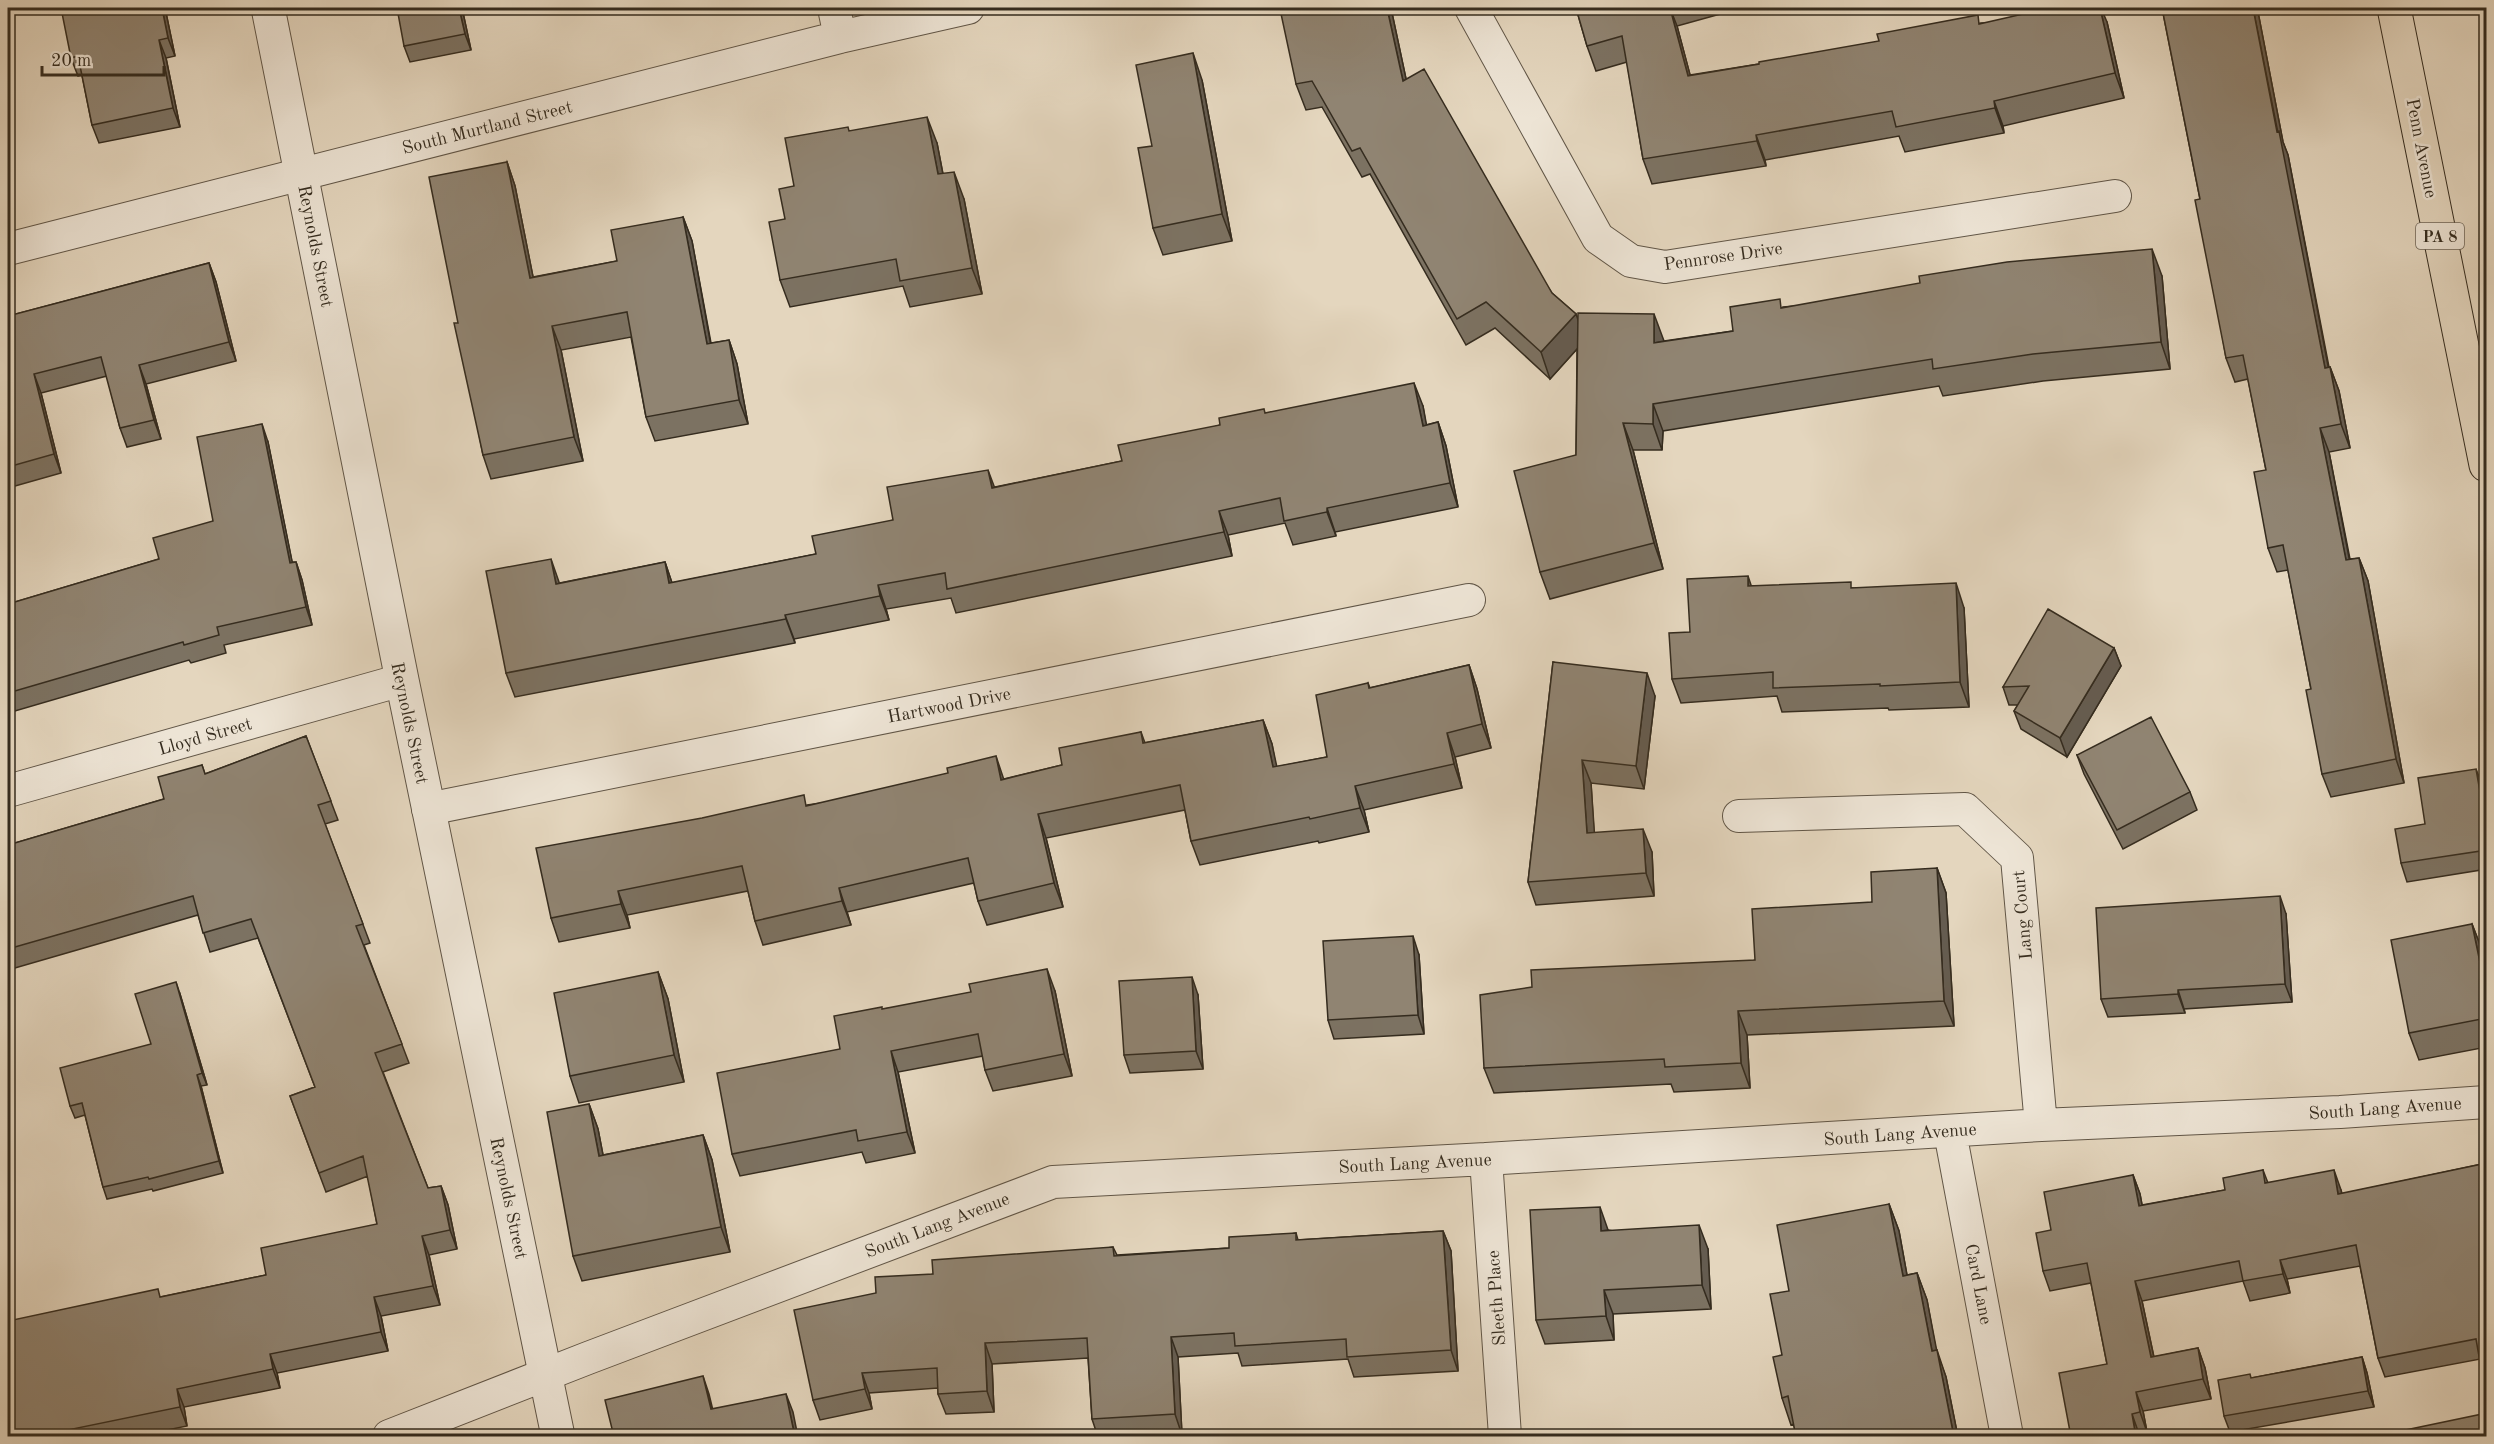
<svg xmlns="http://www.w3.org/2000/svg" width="2494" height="1444" font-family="'Old Standard TT',serif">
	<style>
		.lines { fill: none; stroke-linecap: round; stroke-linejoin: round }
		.minor-casing { stroke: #615647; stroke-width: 34 }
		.tertiary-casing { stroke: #615647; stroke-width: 35 }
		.trunk-casing { stroke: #352c1f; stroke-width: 35 }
		.minor { stroke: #ede4d5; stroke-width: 32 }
		.tertiary { stroke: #ede4d5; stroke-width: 33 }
		.trunk { stroke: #e4d6be; stroke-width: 33 }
		.wall { fill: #7c7262; stroke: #352c1f; stroke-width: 1.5 }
		.shaded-wall { fill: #655c50; stroke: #352c1f; stroke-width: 1.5 }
		.building { fill: #908472; stroke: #352c1f; stroke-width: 1.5 }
		.labels { text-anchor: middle; stroke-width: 5; stroke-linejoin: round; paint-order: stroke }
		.shield { fill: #ede4d5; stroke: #6c6356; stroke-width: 1.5 }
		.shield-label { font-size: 16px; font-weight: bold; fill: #352c1f }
		.street-label { font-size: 18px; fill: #352c1f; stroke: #ede4d5 }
	</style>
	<rect width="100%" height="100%" fill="#e4d6be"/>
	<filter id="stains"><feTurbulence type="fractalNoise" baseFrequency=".00333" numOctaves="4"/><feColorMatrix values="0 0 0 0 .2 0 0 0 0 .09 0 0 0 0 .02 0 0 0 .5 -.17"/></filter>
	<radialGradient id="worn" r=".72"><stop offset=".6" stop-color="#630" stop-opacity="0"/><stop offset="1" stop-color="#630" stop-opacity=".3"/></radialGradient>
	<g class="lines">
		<g class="minor-casing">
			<path id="minor" d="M834 8 840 37
				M1471 8 1598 238 1631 261 1665 267 2115 196
				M8 249 840 37 968 8
				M8 791 402 680
				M428 809 1469 600
				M1739 816 1965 809 2017 858 2041 1125
				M1950 1132 2007 1436
				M1486 1159 1505 1436
				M389 1436 588 1358 1053 1182 1486 1159 2041 1125 2340 1112 2486 1102"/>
		</g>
		<g class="tertiary-casing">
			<path id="tertiary" d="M268 8 402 680 558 1436"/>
		</g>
		<g class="trunk-casing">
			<path id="trunk" d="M2394 8 2486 465"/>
		</g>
		<use href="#minor" class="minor"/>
		<use href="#tertiary" class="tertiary"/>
		<use href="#trunk" class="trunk"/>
	</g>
	<path class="wall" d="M165 8 175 56 166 58 180 127 99 143 92 125 82 75 78 76 71 58Z
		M462 8 471 50 410 62 404 46Z
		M1576 8H1742L1677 26 1690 75 1759 64 1981 23 2107 22 2124 98 2003 126 2004 133 1905 152 1899 136 1765 160 1766 166 1652 184 1643 159 1627 62 1596 71 1587 46Z
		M2162 8H2261L2262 11 2258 12 2283 142 2288 155 2329 367H2330L2339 391 2350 448 2329 452 2350 559 2359 558 2368 581 2404 783 2331 797 2322 774 2311 689 2288 570 2277 572 2268 548 2266 470 2248 379 2235 382 2226 358 2200 199Z
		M1392 13 1406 79 1552 293 1576 314 1578 319 1664 341 1733 331 1783 307 2162 276 2170 369 2043 381 1943 396 1939 386 1663 431 1662 450H1633L1663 569 1550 599 1540 572 1576 455 1577 349 1550 379 1495 328 1466 345 1370 174 1362 177 1322 107 1306 110 1296 84Z
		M1202 80 1232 241 1163 255 1153 228Z
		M850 131 937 143 943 174 964 199 982 294 910 307 903 286 790 307 780 280 785 219 794 186Z
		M507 162 515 186 533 277 617 261 683 217 692 241 711 343 729 340 737 364 748 424 655 441 646 417 631 337 561 350 583 461 491 479 483 455 458 323Z
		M209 263 216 282 236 361 146 384 161 439 127 447 120 428 107 376 41 393 61 473 8 488V316Z
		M1423 406 1426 425 1438 422 1446 446 1458 507 1335 532 1336 536 1293 545 1285 523 1228 535 1232 556 956 613 951 598 886 609 889 620 794 639 795 643 515 697 506 673 560 583 665 562 672 583 816 554 893 520 995 487 1122 461 1220 425 1265 413Z
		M268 442 292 562H296L302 580 312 625 224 645 226 653 191 663 189 660 8 713V604L159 559 213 521Z
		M1751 586 1853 588 1964 608 1969 707 1889 710 1888 708 1782 712 1777 696 1681 703 1672 679 1690 632Z
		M2114 648 2121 666 2067 757 2021 729 2014 711 2018 705H2009L2003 687Z
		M1553 662 1655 696 1644 789 1591 783 1594 833 1652 852 1654 896 1536 905 1528 882Z
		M1469 665 1477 689 1491 748 1455 757 1462 788 1364 810 1369 832 1319 843 1318 841 1200 865 1191 841 1185 810 1046 838 1063 907 987 925 978 901 974 883 847 912 851 925 763 945 755 921 748 891 627 915 630 928 559 942 551 918 807 805 1004 779 1062 765 1141 732 1145 743 1263 720 1272 744 1276 767 1327 757 1368 683 1370 688Z
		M306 736 338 820 325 824 370 943 364 945 409 1063 383 1072 428 1188 441 1186 448 1205 457 1249 429 1255 440 1305 381 1316 388 1351 277 1373 280 1388 184 1407 187 1426 133 1437H8L161 1297 266 1275 377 1224 368 1176 326 1192 290 1096 315 1087 258 938 210 952 198 915 8 970V845L164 799 202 765 205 774Z
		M2077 755 2190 792 2197 810 2123 849 2084 774Z
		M2483 787 2487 809V869L2407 882 2401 863 2425 824Z
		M1937 868 1946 893 1954 1026 1747 1035 1750 1088 1674 1092 1671 1084 1494 1093 1484 1068 1755 960 1872 902Z
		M2286 914 2292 1002 2184 1009 2185 1013 2108 1017 2101 999Z
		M2472 924 2482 950 2487 974V1047L2419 1060 2409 1033Z
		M1419 955 1424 1034 1334 1039 1328 1020Z
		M658 972 668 999 684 1082 579 1103 570 1076Z
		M1055 991 1072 1076 993 1091 985 1070 983 1056 898 1072 915 1153 866 1163 862 1152 740 1176 732 1154 840 1049 883 1009Z
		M180 994 207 1085 201 1086 223 1173 153 1191 152 1189 107 1199 103 1187 85 1115 75 1118 70 1106 151 1044Z
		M1198 995 1203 1069 1130 1073 1124 1055Z
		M589 1104 598 1129 603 1155 703 1135 712 1160 730 1252 582 1281 573 1256Z
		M2487 1163V1379L2480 1359 2385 1377 2378 1358 2360 1266 2287 1279 2290 1293 2250 1301 2243 1281 2142 1301 2154 1357 2198 1348 2205 1368 2211 1399 2143 1411 2147 1432 2139 1434 2107 1364 2091 1283 2050 1291 2043 1271 2051 1230 2133 1175 2140 1194 2142 1205 2225 1190 2263 1170 2268 1183 2341 1190 2342 1194Z
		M1889 1204 1899 1231 1907 1275 1917 1273 1927 1300 1936 1350 1946 1377 1958 1437H1796L1794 1424 1791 1425 1782 1398V1355L1789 1291Z
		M1608 1230 1708 1249 1711 1309 1613 1314 1614 1340 1545 1344 1536 1320Z
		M1443 1231 1451 1251 1458 1371 1354 1377 1348 1359 1242 1366 1238 1353 1178 1357 1182 1435 1144 1437H1098L1092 1419 1088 1358 992 1364 994 1412 946 1414 938 1394V1388L869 1393 872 1409 820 1420 813 1400 876 1293 933 1274 1113 1247 1117 1255 1229 1248 1296 1233 1298 1240Z
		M2362 1357 2367 1373 2374 1407 2230 1432 2224 1416 2252 1378Z"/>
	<path class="shaded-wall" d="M162 8H165L175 56 168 38Z
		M459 8H462L471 50 465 34Z
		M1387 8H1390L1392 13 1412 107 1403 81Z
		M1670 8 1677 26 1697 101 1688 76Z
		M2100 8H2101L2107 22 2124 98 2115 73Z
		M2253 8H2256L2258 12 2283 142 2288 155 2333 392 2325 368Z
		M159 40 166 58 180 127 173 108Z
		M1193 53 1202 80 1232 241 1222 214Z
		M1994 101 2003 126 2004 133 1995 108Z
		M927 117 937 143 948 201 938 174Z
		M1756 135 1765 160 1766 166 1757 141Z
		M507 162 515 186 538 302 530 278Z
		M954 172 964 199 982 294 972 268Z
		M683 217 692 241 715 368 707 344Z
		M2152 249 2162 276 2170 369 2161 342Z
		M209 263 216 282 236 361 229 342Z
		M1576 314 1585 340 1550 379 1541 352Z
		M1654 314 1664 341 1654 343Z
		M552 326 561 350 583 461 574 437Z
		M729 340 737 364 748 424 739 400Z
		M139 365 146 384 161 439 154 420Z
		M2330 367 2339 391 2350 448 2341 424Z
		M34 374 41 393 61 473 54 454Z
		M1414 383 1423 406 1431 449 1423 426Z
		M1653 404 1663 431 1662 450 1653 424Z
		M1438 422 1446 446 1458 507 1450 483Z
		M1623 423 1633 450 1663 569 1654 543Z
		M262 424 268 442 296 581 290 563Z
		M2320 428 2329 452 2354 584 2346 560Z
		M988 470 997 494 992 488Z
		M1327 508 1335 532 1336 536 1327 512Z
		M1219 511 1228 535 1232 556 1224 532Z
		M2359 558 2368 581 2404 783 2396 759Z
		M551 559 559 582 565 608 556 584Z
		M296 562 302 580 312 625 306 607Z
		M665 562 673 586 669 583Z
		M1748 576 1756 600 1748 586Z
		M1956 583 1964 608 1969 707 1960 682Z
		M878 585 886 609 889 620 880 596Z
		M785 615 794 639 795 643 786 619Z
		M2114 648 2121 666 2067 757 2060 738Z
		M1469 665 1477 689 1491 748 1482 724Z
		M1647 673 1655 696 1644 789 1636 766Z
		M1263 720 1272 744 1282 791 1273 767Z
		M1447 733 1455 757 1462 788 1454 764Z
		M996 756 1004 780H1001Z
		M1582 760 1591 783 1596 856 1587 833Z
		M2476 769 2483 787 2487 809V831Z
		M1355 786 1364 810 1369 832 1360 808Z
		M1038 814 1046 838 1063 907 1054 883Z
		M1643 829 1652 852 1654 896 1646 873Z
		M1937 868 1946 893 1954 1026 1944 1001Z
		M839 888 847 912 851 925 842 901Z
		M618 891 627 915 630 928 621 904Z
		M2280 896 2286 914 2292 1002 2285 984Z
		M2472 924 2482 950 2487 974V996Z
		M1413 936 1419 955 1424 1034 1418 1015Z
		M1047 969 1055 991 1072 1076 1064 1054Z
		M658 972 668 999 684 1082 674 1055Z
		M1192 977 1198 995 1203 1069 1196 1051Z
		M176 982 180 994 207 1085 202 1073Z
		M2178 990 2184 1009 2185 1013 2178 994Z
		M1738 1011 1747 1035 1750 1088 1741 1063Z
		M891 1051 898 1072 915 1153 907 1132Z
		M197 1075 201 1086 223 1173 219 1161Z
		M589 1104 598 1129 608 1181 599 1156Z
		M703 1135 712 1160 730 1252 721 1227Z
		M2334 1170 2341 1190 2346 1214 2338 1194Z
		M2133 1175 2140 1194 2146 1226 2139 1206Z
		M441 1186 448 1205 457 1249 450 1230Z
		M1889 1204 1899 1231 1912 1303 1903 1276Z
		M1600 1207 1608 1230 1601 1231Z
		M1699 1225 1708 1249 1711 1309 1702 1285Z
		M1443 1231 1451 1251 1458 1371 1451 1350Z
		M422 1236 429 1255 440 1305 433 1286Z
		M2280 1260 2287 1279 2290 1293 2283 1274Z
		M1917 1273 1927 1300 1942 1378 1932 1351Z
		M2135 1281 2142 1301 2158 1377 2151 1357Z
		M1604 1290 1613 1314 1614 1340 1606 1316Z
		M374 1297 381 1316 388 1351 381 1332Z
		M1171 1337 1178 1357 1182 1435 1175 1414Z
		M985 1343 992 1364 994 1412 987 1391Z
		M2198 1348 2205 1368 2211 1399 2203 1379Z
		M1937 1350 1946 1377 1958 1437H1954Z
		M270 1354 277 1373 280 1388 273 1369Z
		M2362 1357 2367 1373 2374 1407 2368 1391Z
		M862 1373 869 1393 872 1409 865 1389Z
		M703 1376 709 1394 717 1427 711 1409Z
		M177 1389 184 1407 187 1426 180 1407Z
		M2136 1392 2143 1411 2147 1432 2140 1412Z
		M786 1394 793 1412 798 1437H795Z
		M2132 1414 2139 1434V1437H2136Z"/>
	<path class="building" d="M61 8H162L168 38 159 40 173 108 92 125 78 56 71 58Z
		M397 8H459L465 34 404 46Z
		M1286 8H1387L1403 81 1424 69 1552 293 1576 314 1541 352 1486 302 1457 319 1360 148 1352 151 1312 81 1296 84 1280 9Z
		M1576 8H1670L1688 76 1759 64V62L1879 41 1877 34 1978 15 1979 24 2050 8H2100L2115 73 1994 101 1995 108 1896 127 1892 111 1756 135 1757 141 1643 159 1622 36 1587 46Z
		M2162 8H2253L2277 132 2279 131 2325 368 2330 367 2341 424 2320 428 2346 560 2359 558 2396 759 2322 774 2306 690 2311 689 2283 545 2268 548 2254 472 2266 470 2243 355 2226 358 2195 200 2200 199Z
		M1193 53 1222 214 1153 228 1138 148 1152 146 1136 65Z
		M927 117 938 174 954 172 972 268 900 281 896 259 780 280 769 222 785 219 779 189 794 186 785 138 848 127 849 131Z
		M507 162 530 278 617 261 611 230 683 217 707 344 729 340 739 400 646 417 627 312 552 326 574 437 483 455 454 323H458L429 177Z
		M2152 249 2161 342 2033 354 1933 369 1932 359 1653 404V424L1623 423 1654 543 1540 572 1514 471 1576 455 1578 313 1654 314V343L1733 331 1730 307 1780 299 1781 308 1920 283 1919 276 2007 262Z
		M209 263 229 342 139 365 154 420 120 428 101 357 34 374 54 454 8 467V316Z
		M1414 383 1423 426 1438 422 1450 483 1327 508V512L1284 521 1280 498 1219 511 1224 532 947 589 945 573 878 585 880 596 785 615 786 619 506 673 486 571 551 559 556 584 665 562 669 583 816 554 812 536 893 520 887 487 988 470 992 488 1122 461 1118 445 1220 425 1219 418 1264 409 1265 413Z
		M262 424 290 563 296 562 306 607 217 627 219 635 184 645 183 642 8 693V604L159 559 153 538 213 521 197 437Z
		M1748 576V586L1851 582V588L1956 583 1960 682 1880 686V684L1773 688V672L1672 679 1669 633 1690 632 1687 579Z
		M2048 609 2114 648 2060 738 2014 711 2029 686 2003 687Z
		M1553 662 1647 673 1636 766 1582 760 1587 833 1643 829 1646 873 1528 882Z
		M1469 665 1482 724 1447 733 1454 764 1355 786 1360 808 1310 819 1309 817 1191 841 1180 785 1038 814 1054 883 978 901 968 858 839 888 842 901 755 921 742 866 618 891 621 904 551 918 536 848 702 818 804 795 806 806 948 773 947 768 996 756 1001 780 1062 765 1059 748 1141 732 1143 743 1263 720 1273 767 1327 757 1316 695 1368 683 1369 688Z
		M2151 717 2190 792 2117 830 2077 755Z
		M306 736 331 801 318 805 363 924 356 926 402 1044 375 1053 428 1188 441 1186 450 1230 422 1236 433 1286 374 1297 381 1332 270 1354 273 1369 177 1389 180 1407 48 1434V1437H8V1321L158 1289 160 1297 266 1275 261 1248 377 1224 363 1156 319 1173 290 1096 315 1087 251 919 203 933 193 896 8 949V845L164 799 158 777 202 765 205 774Z
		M2476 769 2487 831V850L2401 863 2395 829 2425 824 2418 778Z
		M1937 868 1944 1001 1738 1011 1741 1063 1665 1067 1664 1059 1484 1068 1480 995 1532 987 1531 970 1755 960 1752 909 1872 902 1871 872Z
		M2280 896 2285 984 2178 990V994L2101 999 2096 908Z
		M2472 924 2487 996V1018L2409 1033 2391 940Z
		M1413 936 1418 1015 1328 1020 1323 941Z
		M1047 969 1064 1054 985 1070 978 1034 891 1051 907 1132 858 1141 856 1130 732 1154 717 1073 840 1049 834 1016 882 1007V1009L971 992 969 984Z
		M658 972 674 1055 570 1076 554 993Z
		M1192 977 1196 1051 1124 1055 1119 981Z
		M176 982 202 1073 197 1075 219 1161 149 1179 148 1177 103 1187 82 1103 70 1106 60 1068 151 1044 135 994Z
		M589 1104 599 1156 703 1135 721 1227 573 1256 547 1112Z
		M2487 1163V1361L2480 1362 2476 1339 2378 1358 2356 1245 2280 1260 2283 1274 2243 1281 2239 1261 2135 1281 2151 1357 2198 1348 2203 1379 2136 1392 2140 1412 2132 1414 2136 1437H2071L2059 1373 2107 1364 2087 1263 2043 1271 2036 1233 2051 1230 2044 1192 2133 1175 2139 1206 2225 1190 2223 1178 2263 1170 2265 1183 2334 1170 2338 1194Z
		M1889 1204 1903 1276 1917 1273 1932 1351 1937 1350 1954 1437H1796L1788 1396 1782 1398 1773 1357 1782 1355 1770 1294 1789 1291 1777 1225Z
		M1600 1207 1601 1231 1699 1225 1702 1285 1604 1290 1606 1316 1536 1320 1530 1210Z
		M1443 1231 1451 1350 1347 1357 1346 1339 1235 1346 1234 1333 1171 1337 1175 1414 1092 1419 1087 1338 985 1343 987 1391 938 1394 937 1368 862 1373 865 1389 813 1400 794 1310 876 1293 875 1277 933 1274 932 1260 1113 1247 1114 1256 1229 1248V1237L1296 1233V1240Z
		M2362 1357 2368 1391 2224 1416 2218 1380 2250 1374 2251 1378Z
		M703 1376 711 1409 786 1394 795 1437H614L605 1400Z
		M2487 1413V1437H2372Z"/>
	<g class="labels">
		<rect class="shield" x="2416" y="223" width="48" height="26" rx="4.5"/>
		<g class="shield-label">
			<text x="2440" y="242">PA 8</text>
		</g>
		<g class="street-label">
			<text transform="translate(487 127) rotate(-14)" y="6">South Murtland Street</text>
			<text transform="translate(2422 148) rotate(79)" y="6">Penn Avenue</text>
			<text transform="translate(316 246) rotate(79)" y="6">Reynolds Street</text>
			<text transform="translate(1723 256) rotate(-8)" y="6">Pennrose Drive</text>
			<text transform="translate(949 705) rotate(-11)" y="6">Hartwood Drive</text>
			<text transform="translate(410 723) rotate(78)" y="6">Reynolds Street</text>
			<text transform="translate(205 736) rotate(-16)" y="6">Lloyd Street</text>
			<text transform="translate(2022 915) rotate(-95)" y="6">Lang Court</text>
			<text transform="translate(2385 1108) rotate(-4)" y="6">South Lang Avenue</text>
			<text transform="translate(1900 1134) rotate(-4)" y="6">South Lang Avenue</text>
			<text transform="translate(1415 1163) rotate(-3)" y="6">South Lang Avenue</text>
			<text transform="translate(509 1198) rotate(78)" y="6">Reynolds Street</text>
			<text transform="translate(937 1225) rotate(-21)" y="6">South Lang Avenue</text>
			<text transform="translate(1979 1284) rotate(79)" y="6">Card Lane</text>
			<text transform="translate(1496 1298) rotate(-94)" y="6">Sleeth Place</text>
		</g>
	</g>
	<rect width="2494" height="1444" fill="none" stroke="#e4d6be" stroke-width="30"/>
	<rect x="9" y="9" width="2476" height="1426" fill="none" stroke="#352c1f" stroke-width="3"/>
	<rect x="15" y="15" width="2464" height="1414" fill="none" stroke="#352c1f" stroke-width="1.5"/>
	<path d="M42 66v9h122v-9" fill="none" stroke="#352c1f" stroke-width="3"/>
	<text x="51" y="66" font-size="18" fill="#352c1f" stroke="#ede4d5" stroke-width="4.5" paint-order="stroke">20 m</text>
	<rect width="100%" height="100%" filter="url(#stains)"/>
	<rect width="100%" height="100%" fill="url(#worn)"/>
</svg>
